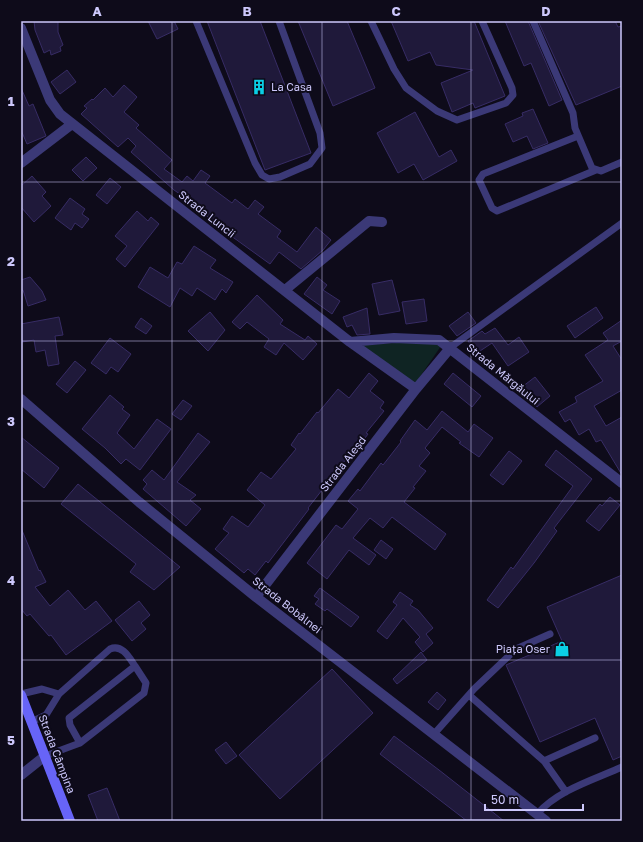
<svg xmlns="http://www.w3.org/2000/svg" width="643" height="842" font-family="'Golos Text',sans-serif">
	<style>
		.green { fill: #0f2423 }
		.building { fill: #1f193a; stroke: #372c65 }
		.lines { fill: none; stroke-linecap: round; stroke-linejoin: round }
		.lane { stroke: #3b3977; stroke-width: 7 }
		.street { stroke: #3b3977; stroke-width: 10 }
		.secondary { stroke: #6764f7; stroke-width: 10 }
		.grid { fill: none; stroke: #cdc8fc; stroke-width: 1; stroke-opacity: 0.55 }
		.labels { text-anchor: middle; stroke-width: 4; stroke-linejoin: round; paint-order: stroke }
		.poi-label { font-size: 11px; fill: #cdc8fc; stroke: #0e0b1a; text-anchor: start }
		.street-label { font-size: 11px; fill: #cdc8fc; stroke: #0e0b1a }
		.neatline { fill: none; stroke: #cdc8fc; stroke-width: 1.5 }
		.grid-label { font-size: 13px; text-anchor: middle; font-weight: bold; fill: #cdc8fc }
	</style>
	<rect width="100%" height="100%" fill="#0e0b1a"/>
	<path class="green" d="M429 341 441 346 415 384 362 345Z"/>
	<path class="building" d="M34 21H58V32L63 45 60 47 61 51 51 55 50 50 44 53 35 30Z
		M148 21H174L178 29 157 39Z
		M207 21H260L311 153 265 170Z
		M298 21H347L375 88 333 106Z
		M391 21H474L505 96 475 108 473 103 452 112 441 83 473 70 436 65 430 52 408 61Z
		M505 21H528L562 100 549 106 531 63 524 66Z
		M538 21H615L618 27 622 26V86L576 105Z
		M67 70 76 82 60 94 51 82Z
		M124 85 137 97 124 112 139 125 136 128 172 160 164 169 182 182 187 176 193 181 201 170 210 176 205 183 232 203 235 199 248 209 255 200 264 207 258 214 281 231 277 237 297 252 316 227 331 240 323 250 301 269 279 252 270 264 216 225 217 224 198 209 199 207 174 190 131 152 136 146 128 138 118 147 81 114 87 108 84 106 92 99 93 100 105 88 113 97Z
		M21 88 29 106 33 104 46 136 27 144 21 130Z
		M533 109 548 143 533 149 527 136 513 142 505 124 523 116 522 113Z
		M415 112 439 157 451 150 457 161 423 180 414 164 398 173 377 133Z
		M86 157 97 168 83 181 72 170Z
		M32 176 46 192 42 196 51 206 34 222 21 207V186Z
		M110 178 121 187 107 204 96 195Z
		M70 198 85 209 82 214 89 219 82 228 75 223 71 230 55 218Z
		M137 211 148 221 151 217 159 224 125 267 116 259 127 246 115 236Z
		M194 246 216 260 210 268 233 282 226 293 222 289 215 300 197 288 192 296 180 288 170 307 138 287 150 267 168 278 177 262 182 264Z
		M30 277 42 291 46 300 28 306 23 290 21 291V280Z
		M317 277 327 285 323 290 340 301 332 314 304 294Z
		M392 280 400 311 379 315 372 284Z
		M257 295 283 320 280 324 305 340 308 336 317 344 303 360 284 343 276 355 264 347 269 339 247 322 240 329 232 322Z
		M424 299 427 321 406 324 402 302Z
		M596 307 603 318 575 338 567 326Z
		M367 308 370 334 357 335 352 325 347 327 343 317Z
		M210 312 225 330 208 351 188 331Z
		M468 312 476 323 457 336 449 326Z
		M59 317 63 335 55 336 59 364 48 366 45 350 36 352 34 340 22 342 21 324Z
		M141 318 152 326 146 334 135 327Z
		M622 320V341L613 346 622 360V390L594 406 606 426 622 417V475L601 440 596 442 589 429 579 435 570 419 565 422 559 412 577 402 575 397 603 381 585 355 608 340 603 333Z
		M495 328 508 345 519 337 529 352 508 366 492 343 477 353 468 341 482 331 485 334Z
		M110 338 131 354 118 372 111 367 106 374 91 363Z
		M75 361 86 370 67 393 56 384Z
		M369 373 378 381 370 391 384 402 380 408 384 411 366 433 368 434 352 456 350 454 308 508 309 509 268 563 266 561 255 575 248 569 244 573 215 549 229 533 223 529 232 516 248 527 265 505 247 490 261 472 271 479 296 449 291 445 299 433 300 434 317 412 318 413 338 389 349 398Z
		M453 373 481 396 472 407 444 384Z
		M535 377 550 396 537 407 522 387Z
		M110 395 124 407 122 409 130 415 117 433 134 449 157 419 171 429 140 470 126 459 121 464 105 448 82 429Z
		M183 400 192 406 181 420 172 414Z
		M442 411 468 432 474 424 493 438 479 457 459 443 461 442 442 427 425 448 430 453 419 466 426 471 413 487 415 488 404 502 446 534 435 550 392 517 383 528 370 518 353 538 376 555 369 565 349 550 327 579 307 563 336 525 342 529 358 509 348 501 358 489 360 491 381 463 383 465 401 442 400 441 415 420 427 430Z
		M198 433 210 442 177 482 196 495 190 500 201 509 186 526 143 489 147 484 143 480 152 470 164 480Z
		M21 437 59 468 44 488 21 469Z
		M556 450 592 479 554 528 557 531 534 563 498 608 487 600 511 567 513 569 573 486 545 465Z
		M509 451 522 461 503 485 490 475Z
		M78 484 180 567 154 590 130 572 136 564 61 504Z
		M610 497 620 505 599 531 586 521 600 504 602 506Z
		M21 528 39 571 40 570 46 582 35 587 50 606 68 590 85 610 96 601 112 621 66 655 51 635 49 636 30 614 27 616 21 609Z
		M381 540 393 549 386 559 374 550Z
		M622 575V756L613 760 595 718 540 742 506 665 562 641 547 607Z
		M320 588 359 617 351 627 327 609 325 611 315 604 319 599 314 596Z
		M400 592 413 601 410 605 418 610 433 628 426 634 433 643 423 652 415 642 420 637 403 618 387 639 377 631 397 605 393 602Z
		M139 601 150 615 141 623 146 629 132 641 115 620Z
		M421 652 427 660 397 684 393 679Z
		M332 669 373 713 280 799 239 755Z
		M437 692 446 700 438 710 428 702Z
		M394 736 439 770 504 821H467L380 754Z
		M226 742 237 756 226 764 215 750Z
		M107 788 120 821H98L88 795Z"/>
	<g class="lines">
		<path class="lane" d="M196 21 255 163 262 175 269 179 280 177 310 164 322 148 320 133 279 21
			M371 21 394 69 406 88 437 111 457 120 506 103 513 95 512 88 482 21
			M533 21 573 113 575 128 592 168 601 171 622 162
			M578 136 483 174 479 180 492 208 497 211 596 170
			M451 347 622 223
			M21 694 42 689 59 694
			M469 695 544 761 566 792
			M31 722 46 715 59 694 110 649C122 644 129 657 135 666L69 718 70 725 80 743 45 756
			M434 734 474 689 516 649 550 634
			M80 743 144 693 146 683 135 666
			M544 761 595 738
			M537 814C558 790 593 780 622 767"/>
		<path class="street" d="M21 28 50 100 60 114 350 342 416 389
			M21 163 72 124
			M285 290 369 221 382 222
			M350 342 394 338 439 340 622 483
			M21 399 139 502 256 597 546 821
			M256 597 416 389 451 347
			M21 775 45 756"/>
		<path class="secondary" d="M21 695 70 821"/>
	</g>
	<path class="grid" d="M172 21V821M322 21V821M471 21V821M21 182H622M21 341H622M21 501H622M21 660H622"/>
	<defs>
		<g id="building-bare" transform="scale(1.2)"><path d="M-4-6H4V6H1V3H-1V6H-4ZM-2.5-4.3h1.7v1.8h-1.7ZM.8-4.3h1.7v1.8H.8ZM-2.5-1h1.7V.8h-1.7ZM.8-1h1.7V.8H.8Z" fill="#0bcfe4" stroke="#0e0b1a" stroke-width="2.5" paint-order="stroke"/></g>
		<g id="shop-bare" transform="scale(1.2)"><path d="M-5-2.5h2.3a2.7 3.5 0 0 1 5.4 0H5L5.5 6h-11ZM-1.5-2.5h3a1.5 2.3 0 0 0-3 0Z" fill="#0bcfe4" stroke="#0e0b1a" stroke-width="2.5" paint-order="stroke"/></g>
	</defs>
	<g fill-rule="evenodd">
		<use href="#building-bare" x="259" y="87"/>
		<use href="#shop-bare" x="562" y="649"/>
	</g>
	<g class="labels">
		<g class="poi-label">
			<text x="271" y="91">La Casa</text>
			<text x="550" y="653" text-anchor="end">Piața Oser</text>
		</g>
		<g class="street-label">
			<text transform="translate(207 214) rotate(38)" y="4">Strada Luncii</text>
			<text transform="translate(503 374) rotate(39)" y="4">Strada Mărgăului</text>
			<text transform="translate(343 464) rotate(-52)" y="4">Strada Aleșd</text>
			<text transform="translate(287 605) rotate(38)" y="4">Strada Bobâlnei</text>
			<text transform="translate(57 754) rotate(69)" y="4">Strada Câmpina</text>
		</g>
	</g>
	<rect width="643" height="842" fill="none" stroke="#0e0b1a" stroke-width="44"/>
	<path d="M485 804v6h98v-6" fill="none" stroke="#cdc8fc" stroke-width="2"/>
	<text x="491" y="804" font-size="12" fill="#cdc8fc" stroke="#0e0b1a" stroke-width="3" paint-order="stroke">50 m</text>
	<rect x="22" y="22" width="599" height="798" class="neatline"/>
	<g class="grid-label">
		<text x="97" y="16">A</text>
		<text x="247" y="16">B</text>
		<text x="396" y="16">C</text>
		<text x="546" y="16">D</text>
		<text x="11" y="106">1</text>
		<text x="11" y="266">2</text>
		<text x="11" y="426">3</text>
		<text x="11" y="585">4</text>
		<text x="11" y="745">5</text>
	</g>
</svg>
